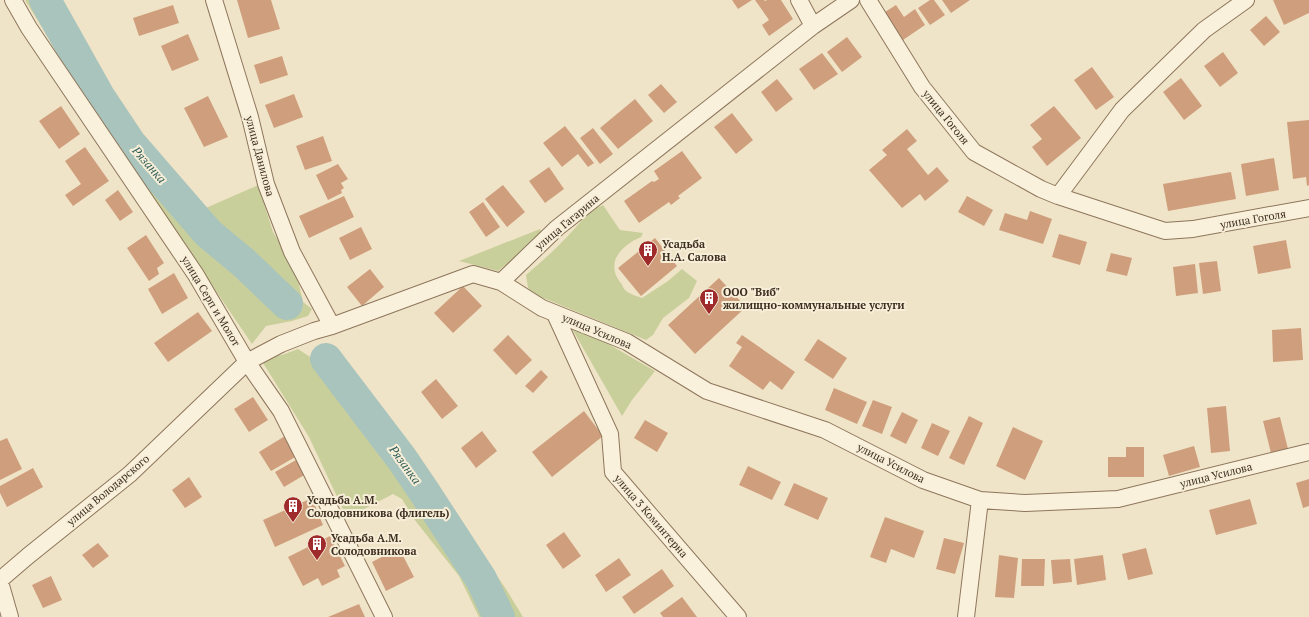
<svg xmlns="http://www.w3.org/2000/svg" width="1309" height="617" font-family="'PT Serif',serif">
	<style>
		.green { fill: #c9cf9b }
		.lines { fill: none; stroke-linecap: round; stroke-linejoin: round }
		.river { stroke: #a9c4bc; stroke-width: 32 }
		.building { fill: #cf9f7d }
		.street-casing { stroke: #8d765c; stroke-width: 18 }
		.street { stroke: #faf1dc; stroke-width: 16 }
		.labels { text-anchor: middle; stroke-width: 4; stroke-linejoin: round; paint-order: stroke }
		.street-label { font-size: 11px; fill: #3d2e20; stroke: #f7eed8 }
		.poi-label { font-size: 11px; font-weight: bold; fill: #3d2e20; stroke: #f7eed8; text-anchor: start }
		.water-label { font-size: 12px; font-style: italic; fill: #2f5d5a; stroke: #f7eed8 }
	</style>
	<rect width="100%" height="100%" fill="#f0e4c8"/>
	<path class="green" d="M25 0H55L65 31 90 75 99 74 158 159 189 207 199 211 258 185 273 232 295 267 303 302 312 309 308 316 292 321 266 326 252 344 106 130Z
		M603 205 620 230 643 233 641 237C622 245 605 262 620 282 622 284 623 288 625 290 629 294 637 296 642 298L668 281 682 269 697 281 689 298 663 318 653 335 646 340 536 295 528 288 526 275C551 254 574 232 593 206L599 207Z
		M540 229 543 234 498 271 459 261Z
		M567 320 655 371 632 400 622 416Z
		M298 349 327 368 341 391 394 453 423 505 452 517 461 524 506 589 523 617H479L459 576 414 519 402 499 393 494 347 518 309 437 260 358 282 355Z"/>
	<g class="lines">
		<path class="river" d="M45 0 100 98 130 143 208 233 244 263 287 304
			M326 359 402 459 425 493 481 579 499 617"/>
	</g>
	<path class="building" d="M237 0H271L280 29 248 38Z
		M732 0H752L738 9Z
		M755 0H764L765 1 767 0H781L793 19 769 36 762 25 769 20Z
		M930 0H934L945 15 930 25 918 8Z
		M942 0H970L951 13Z
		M1273 0H1309V13L1284 25Z
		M173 5 179 23 139 36 133 18Z
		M896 5 904 17 915 9 925 25 903 40 885 12Z
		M1266 16 1280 32 1264 46 1250 30Z
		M188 34 199 60 172 71 161 46Z
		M847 37 862 57 842 72 827 52Z
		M1223 52 1238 73 1220 87 1204 66Z
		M822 53 838 74 814 90 799 69Z
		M282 56 288 75 260 84 254 65Z
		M1092 67 1114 97 1096 110 1074 80Z
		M1181 78 1202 106 1184 120 1163 92Z
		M777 79 793 99 776 112 761 92Z
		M661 84 677 102 664 113 648 95Z
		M294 94 303 117 274 128 265 105Z
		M208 96 228 137 204 147 184 108Z
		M635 99 653 121 618 149 600 128Z
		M61 106 80 134 59 149 39 121Z
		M1054 106 1081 138 1047 166 1032 147 1042 139 1030 125Z
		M732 113 753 140 736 154 714 127Z
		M1309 120V185L1307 186 1306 177 1293 179 1287 122Z
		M565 126 594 163 588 167 578 154 562 167 543 143Z
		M593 128 613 154 600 164 580 138Z
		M907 129 917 141 907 149 928 175 937 167 949 181 925 201 920 194 902 208 869 170 887 155 882 150Z
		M323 136 332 161 305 170 296 146Z
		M85 147 109 181 73 206 65 195 81 184 65 161Z
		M682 151 702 178 678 196 680 198 671 205 669 202 639 223 624 201 652 181 654 182 659 179 654 171Z
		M1274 158 1279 190 1246 196 1241 164Z
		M338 164 348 179 341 183 344 188 341 190 342 193 328 200 316 175Z
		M549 167 564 189 545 203 529 181Z
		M1231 172 1236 199 1168 211 1163 184Z
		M503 185 525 212 507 227 485 199Z
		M118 190 133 212 120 221 105 200Z
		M344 196 354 217 309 238 299 216Z
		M967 196 993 210 984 226 958 212Z
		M483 202 500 227 486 237 469 212Z
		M1030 211 1052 219 1043 244 999 230 1005 213 1027 220Z
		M361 227 372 249 350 260 339 238Z
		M1059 234 1087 242 1080 265 1052 257Z
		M146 235 164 263 157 268 159 274 149 281 127 248Z
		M655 238 677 266 641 296 618 268Z
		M1286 240 1291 268 1258 274 1253 246Z
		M1111 253 1132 258 1127 276 1106 271Z
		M1217 261 1221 291 1203 294 1199 263Z
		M1195 264 1198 293 1176 296 1173 267Z
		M370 269 384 287 362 306 347 287Z
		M174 273 188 298 162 314 148 289Z
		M719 278 746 307 695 354 668 325Z
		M463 286 482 306 453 333 434 313Z
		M198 312 212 331 168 362 154 343Z
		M1301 328 1303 360 1273 362 1272 330Z
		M508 335 532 360 516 375 493 350Z
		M742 335 795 372 782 390 770 381 763 390 729 366 742 347 736 343Z
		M818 339 847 358 833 379 804 360Z
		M541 370 548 377 533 393 525 386Z
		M436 379 458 406 442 419 421 392Z
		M834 388 867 402 857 424 825 410Z
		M253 397 268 420 249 432 234 409Z
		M873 400 892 407 882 434 862 426Z
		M1226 406 1230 451 1211 453 1207 408Z
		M584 411 603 436 552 477 532 452Z
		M902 412 918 420 906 444 890 436Z
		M969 416 983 423 964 465 949 458Z
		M1280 417 1288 449 1271 453 1263 421Z
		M645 420 668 433 657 452 634 438Z
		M932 423 950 431 938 456 921 448Z
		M1013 427 1043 441 1025 480 996 466Z
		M482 431 497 451 476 468 461 448Z
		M285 436 297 456 271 471 259 452Z
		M7 438 22 469 0 480V441Z
		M1194 446 1200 467 1169 476 1163 455Z
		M1126 447H1144V477H1108V457H1126Z
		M296 460 306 474 284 487 275 472Z
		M748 466 781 482 772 500 739 485Z
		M33 468 43 487 7 507 0 493V486Z
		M189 477 202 497 185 508 172 490Z
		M1309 479V506L1303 508 1296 483Z
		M794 483 828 498 818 520 784 505Z
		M312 498 323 525 275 547 263 520Z
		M1250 499 1257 524 1216 535 1209 510Z
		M885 517 924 531 914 558 891 549 886 563 870 557Z
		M564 532 581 556 563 569 546 545Z
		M330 536 345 566 337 570 340 577 322 586 318 578 303 586 288 557Z
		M944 538 964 543 955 574 936 569Z
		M98 543 109 556 93 568 82 555Z
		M399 548 414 577 386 591 372 562Z
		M1146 548 1153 574 1128 580 1122 554Z
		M999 555 1018 558 1014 598 995 597Z
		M1103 555 1106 580 1077 585 1074 559Z
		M619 558 631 575 606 592 595 575Z
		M1022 559H1045L1044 586H1021Z
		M1070 559 1072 582 1053 584 1051 560Z
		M662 569 674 586 634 614 622 597Z
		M51 576 62 600 43 608 32 585Z
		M682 597 697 617H663L660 613Z
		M359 604 365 617H328Z"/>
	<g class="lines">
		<g class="street-casing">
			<path id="street" d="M13 0 29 28 196 275 247 362 281 411 384 617
				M214 0 250 117 266 184 292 252 332 326
				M799 0 813 26
				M868 0 922 87 974 152 1041 189 1058 196 1165 231 1193 229 1309 208
				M1058 196 1122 110 1204 30 1246 0
				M501 282 542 308 627 342 707 391 825 430 923 480 980 500 1025 503 1118 499 1309 452
				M555 314 610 434 613 472 738 617
				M0 580 28 556 130 474 247 362 281 344 314 331 332 326 473 274 501 282 557 228 571 217 813 26 851 0
				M0 582 10 617
				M966 617 980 500"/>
		</g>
		<use href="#street" class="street"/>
	</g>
	<defs>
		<g id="building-pin" transform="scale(1)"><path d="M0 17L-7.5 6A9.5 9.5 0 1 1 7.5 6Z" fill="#9e2a2b" stroke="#f7eed8"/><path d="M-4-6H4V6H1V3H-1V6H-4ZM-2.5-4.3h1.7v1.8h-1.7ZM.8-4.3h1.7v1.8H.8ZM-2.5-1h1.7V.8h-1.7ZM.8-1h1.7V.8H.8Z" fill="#fff"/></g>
	</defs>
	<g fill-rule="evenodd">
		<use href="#building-pin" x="648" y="250"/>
		<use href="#building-pin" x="709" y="298"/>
		<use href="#building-pin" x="293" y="506"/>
		<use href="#building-pin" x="317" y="544"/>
	</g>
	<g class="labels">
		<g class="street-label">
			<text transform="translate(946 117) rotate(51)" y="4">улица Гоголя</text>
			<text transform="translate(260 156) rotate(75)" y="4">улица Данилова</text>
			<text transform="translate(1253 219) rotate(-10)" y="4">улица Гоголя</text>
			<text transform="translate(567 222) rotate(-40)" y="4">улица Гагарина</text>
			<text transform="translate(211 301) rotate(59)" y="4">улица Серп и Молот</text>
			<text transform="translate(597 331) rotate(23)" y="4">улица Усилова</text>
			<text transform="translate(891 463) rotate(27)" y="4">улица Усилова</text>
			<text transform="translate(1216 475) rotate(-14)" y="4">улица Усилова</text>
			<text transform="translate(108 490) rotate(-40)" y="4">улица Володарского</text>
			<text transform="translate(651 516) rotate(49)" y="4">улица 3 Коминтерна</text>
		</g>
		<g class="poi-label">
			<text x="662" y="248">Усадьба<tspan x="662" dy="13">Н.А. Салова</tspan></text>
			<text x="723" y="296">ООО "Виб"<tspan x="723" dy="13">жилищно-коммунальные услуги</tspan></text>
			<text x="307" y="504">Усадьба А.М.<tspan x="307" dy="13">Солодовникова (флигель)</tspan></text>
			<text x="331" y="542">Усадьба А.М.<tspan x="331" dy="13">Солодовникова</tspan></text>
		</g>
		<g class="water-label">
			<text transform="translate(149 165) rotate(49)" y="4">Рязанка</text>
			<text transform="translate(405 465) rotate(54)" y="4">Рязанка</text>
		</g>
	</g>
</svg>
